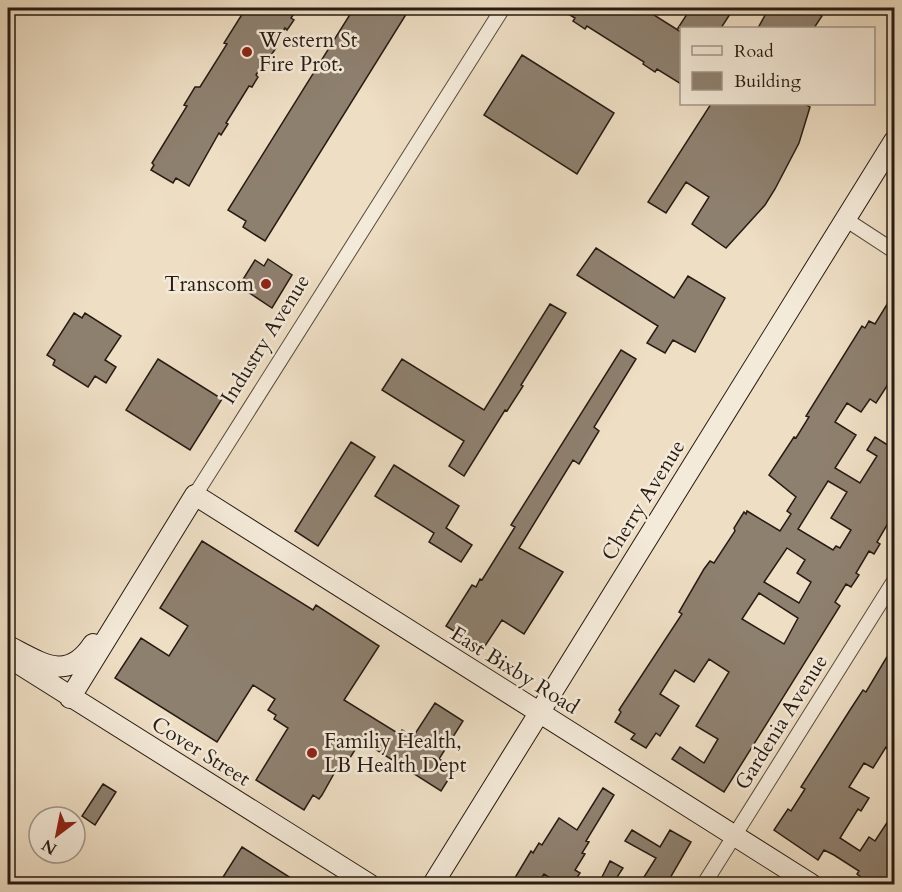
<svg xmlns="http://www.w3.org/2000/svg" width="902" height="892" font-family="Cardo,serif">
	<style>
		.building { fill: #8e806f; stroke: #271b13; stroke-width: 1.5; fill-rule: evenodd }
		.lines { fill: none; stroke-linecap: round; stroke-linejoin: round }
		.street-casing { stroke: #594c3f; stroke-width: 16 }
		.secondary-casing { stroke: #271b13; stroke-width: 22 }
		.street { stroke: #f4ead9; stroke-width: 14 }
		.secondary { stroke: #f4ead9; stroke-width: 20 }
		.poi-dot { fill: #8f2418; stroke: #f4ead9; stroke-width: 2 }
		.labels { text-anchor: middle; stroke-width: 5; stroke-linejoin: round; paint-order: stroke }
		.poi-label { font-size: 21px; fill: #271b13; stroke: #f4ead9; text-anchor: start }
		.street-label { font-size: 21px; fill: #271b13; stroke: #f4ead9 }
	</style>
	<rect width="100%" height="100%" fill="#eedec4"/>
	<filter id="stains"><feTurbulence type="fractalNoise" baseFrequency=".00333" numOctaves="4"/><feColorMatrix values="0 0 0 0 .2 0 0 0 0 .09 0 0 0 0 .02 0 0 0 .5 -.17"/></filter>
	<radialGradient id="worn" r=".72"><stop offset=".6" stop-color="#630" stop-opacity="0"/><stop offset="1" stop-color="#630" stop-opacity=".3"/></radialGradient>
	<path class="building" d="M246 8H298L291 18 294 20 287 30 285 28 274 46 276 48 269 58 267 57 256 75 258 77 252 87 249 86 226 123 228 124 221 135 219 133 189 186 176 178 173 183 151 170 154 165 152 163 187 106 184 105 195 87H200L227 44 224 43Z
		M354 8H410L265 241 243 227 246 221 228 210Z
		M558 8H643L681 32V84L657 69 655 72 643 64 644 62 587 26 585 29 573 21 575 18Z
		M691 8H734L721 28H678Z
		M769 8H809L822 16 814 28H758Z
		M522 55 614 113 577 174 484 115Z
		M711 104H805L810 107 799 143 775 189 765 205 726 248 692 224 709 197 686 182 666 213 648 202Z
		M596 248 674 298 688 276 725 298 695 352 673 340 665 353 647 343 658 326 577 275Z
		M268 259 292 275 272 308 248 292 251 287 242 281 255 260 264 266Z
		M894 293V375L876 403 870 399 861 412 847 403 835 422 856 435 835 468 860 483 877 456 867 450 875 437 894 449V513L877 542 880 544 874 554 869 551 856 573 859 575 851 587 846 584 835 602 840 606 724 792 672 759 680 747 704 763 718 739 696 726 729 672 709 659 694 682 675 670 660 694 679 706 660 736 656 733 646 748 631 739 635 734 615 722 621 712 619 710 682 614 679 612 704 569 710 561 714 563 735 531 734 528 744 512 746 514 747 511 780 531 791 514 787 511 796 497 769 475 794 437 796 438 809 417 806 416 862 326 865 328 869 321 875 324ZM828 481 847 492 831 518 851 530 840 548 836 546 833 550 798 529ZM787 548 805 560 797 573 811 582 799 603 764 582ZM759 593 798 618 784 644 742 619Z
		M550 304 566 313 521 385 523 386 507 411 505 410 464 476 449 466 464 441 382 390 402 359 484 410Z
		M74 313 82 318 85 313 121 336 105 360 116 367 106 383 95 376 88 387 53 365 55 360 47 355Z
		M621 350 636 359 594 427 599 431 579 464 573 460 519 548 563 572 524 634 502 620 483 649 446 626 472 585 476 587 480 579 482 580 515 527 511 525Z
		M158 359 222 399 190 450 126 410Z
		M351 442 375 457 318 546 295 531Z
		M394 465 459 506 446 528 472 545 461 562 429 542 434 533 375 496Z
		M202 541 313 610 316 605 379 646 344 700 399 734 402 730 413 737 435 703 463 721 439 759 455 769 441 791 361 740 345 766 340 763 322 795 319 799 313 795 304 810 256 780 288 728 274 719 276 715 268 710 275 699 253 685 217 742 115 678 141 638 169 656 188 626 160 608Z
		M894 645V752L886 747 873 768 864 763 849 787 869 798 861 811 858 809 840 838 860 851 869 837 875 841 894 812V885H868L859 879 861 877 857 874 859 871 834 855 824 850 818 860 774 830 788 809 791 811 805 789 801 787 850 710 863 690 866 692Z
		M103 784 116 792 95 825 82 816Z
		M603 788 614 795 586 841 589 842 582 853 585 854 575 870 580 873 572 885H561L544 874 537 885H519L513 881 531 851 533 853 539 843 542 845 559 818 577 830Z
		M632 830 660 847 670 830 691 842 666 885H639L656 858 625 841Z
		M242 847 302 885H218Z
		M610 861 623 868 612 885H598Z"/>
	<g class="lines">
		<g class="street-casing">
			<path id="street" d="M845 219 894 251
				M195 495 503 8
				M704 884 894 581"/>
		</g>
		<g class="secondary-casing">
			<path id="secondary" d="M10 647C43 664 68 682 93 644
				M8 657 369 884
				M70 698 195 495 811 884
				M433 884 894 141"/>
		</g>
		<use href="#street" class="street"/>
		<use href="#secondary" class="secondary"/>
	</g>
	<g class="poi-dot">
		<circle cx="247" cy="52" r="6"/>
		<circle cx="266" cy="284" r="6"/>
		<circle cx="312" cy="753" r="6"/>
	</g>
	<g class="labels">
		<g class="poi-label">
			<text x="259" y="47">Western St<tspan x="259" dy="24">Fire Prot.</tspan></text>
			<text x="254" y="291" text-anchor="end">Transcom</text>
			<text x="324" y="748">Familiy Health,<tspan x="324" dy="24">LB Health Dept</tspan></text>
		</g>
		<g class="street-label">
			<text transform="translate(265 339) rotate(-58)" y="7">Industry Avenue</text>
			<text transform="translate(643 500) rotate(-58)" y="7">Cherry Avenue</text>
			<text transform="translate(515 670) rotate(32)" y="7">East Bixby Road</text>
			<text transform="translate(781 722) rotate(-58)" y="7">Gardenia Avenue</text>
			<text transform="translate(201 751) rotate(32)" y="7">Cover Street</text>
		</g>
	</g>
	<rect width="902" height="892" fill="none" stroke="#eedec4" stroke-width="30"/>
	<rect x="9" y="9" width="884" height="874" fill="none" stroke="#271b13" stroke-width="3"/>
	<rect x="15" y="15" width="872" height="862" fill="none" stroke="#271b13" stroke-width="1.5"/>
	<rect x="680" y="27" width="195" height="78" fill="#f4ead9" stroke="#a2978a" stroke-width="1.5"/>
	<rect x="692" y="46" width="30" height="9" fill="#f4ead9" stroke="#a2978a" stroke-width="1.5"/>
	<text x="734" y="57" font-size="18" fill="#271b13">Road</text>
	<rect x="692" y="72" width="30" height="18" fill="#8e806f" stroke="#a2978a" stroke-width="1.5"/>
	<text x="734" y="87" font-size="18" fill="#271b13">Building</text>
	<g transform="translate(57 835) rotate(212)"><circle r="28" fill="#f4ead9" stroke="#a2978a" stroke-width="1.5"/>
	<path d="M0-4.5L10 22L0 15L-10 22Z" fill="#8f2418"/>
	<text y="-9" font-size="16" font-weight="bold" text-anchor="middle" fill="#271b13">N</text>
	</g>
	<rect width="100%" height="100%" filter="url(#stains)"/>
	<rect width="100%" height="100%" fill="url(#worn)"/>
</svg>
